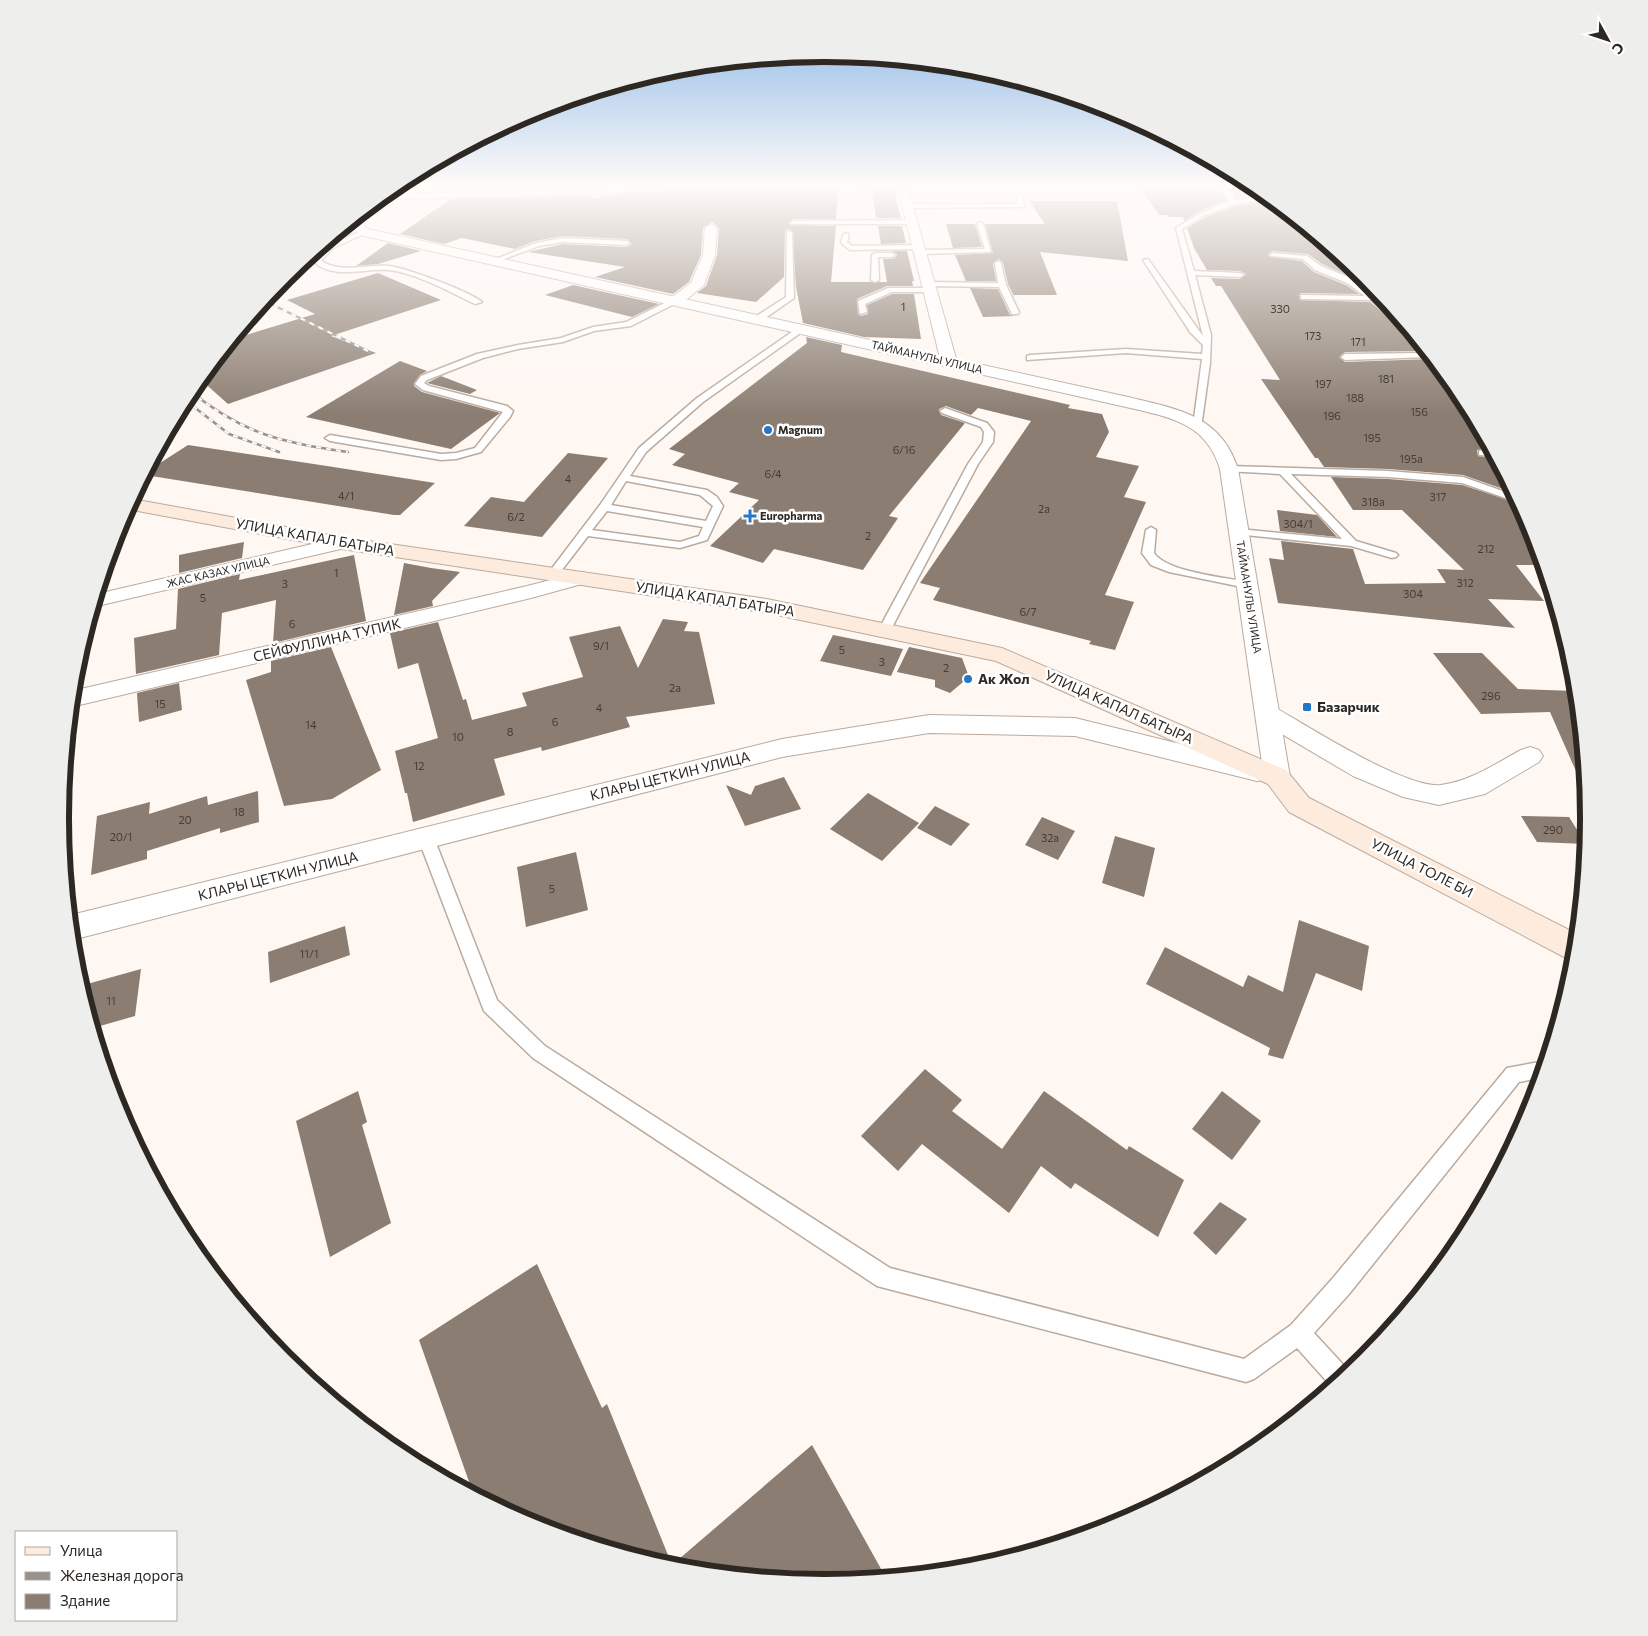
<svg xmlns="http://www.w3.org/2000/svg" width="1648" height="1636" font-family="Commissioner,sans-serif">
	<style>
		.building { fill: #8b7d71 }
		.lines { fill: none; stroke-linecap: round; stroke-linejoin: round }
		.service-casing { stroke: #baab9e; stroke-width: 3 }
		.minor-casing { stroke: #baab9e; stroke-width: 2 }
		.tertiary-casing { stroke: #baab9e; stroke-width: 2 }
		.secondary-casing { stroke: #baab9e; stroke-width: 2 }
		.service { fill: #fff; fill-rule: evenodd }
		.minor { fill: #fff; fill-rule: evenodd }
		.tertiary { fill: #fff; fill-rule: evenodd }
		.secondary { fill: #fdecdd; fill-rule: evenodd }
		.rail-casing { stroke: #98918c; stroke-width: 2.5 }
		.rail { stroke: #fff; stroke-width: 2; stroke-dasharray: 5; stroke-linecap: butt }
		.poi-dot { fill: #2377c5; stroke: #fff; stroke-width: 2 }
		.labels { text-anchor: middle; stroke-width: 5; stroke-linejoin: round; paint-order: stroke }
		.number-label { font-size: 11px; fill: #453d36 }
		.far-street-label { font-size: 11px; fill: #2e2823; stroke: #fff }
		.far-poi-label { font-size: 11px; font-weight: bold; fill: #2e2823; stroke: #fff; text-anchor: start }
		.street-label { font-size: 14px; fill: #2e2823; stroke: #fff }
		.poi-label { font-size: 14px; font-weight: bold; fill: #2e2823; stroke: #fff; text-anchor: start }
		.rim { fill: none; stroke: #2e2823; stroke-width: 6 }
	</style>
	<rect width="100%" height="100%" fill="#fef7f2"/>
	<path class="building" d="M488 185H518L540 189 474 190Z
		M701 185H794L838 190 836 219H793L789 222 790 225 836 226 831 282H887L883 259H892L896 257 897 254 892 251H907L914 281H912L913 286H887L857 299 858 314 861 316 868 314 867 305 892 294H914L921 339 864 337 803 323 796 287 792 230 787 229 785 231 784 277 756 302 697 293 706 286 717 255 719 228 712 222 703 228 701 255 689 282 673 294 595 277 625 267 528 252 563 244 627 247 632 244 627 239 563 236 535 241 515 249 462 238 444 244 400 234 451 199 585 196 599 198 603 195 696 189Z
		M871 185H893L901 218H876Z
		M1138 185H1214L1227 200 1200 211 1184 221 1183 217H1169L1167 215H1159Z
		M1224 185H1251L1263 194 1237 198Z
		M1270 200 1307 236 1310 235 1325 248H1328L1365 278 1383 301 1354 278 1322 264 1308 254 1272 251 1268 255 1270 257 1302 261 1314 272 1346 285 1359 294 1301 293 1299 295 1300 300 1370 302 1391 318H1398L1425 351 1345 352 1340 356V358L1345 362 1431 359 1460 394 1489 448 1477 450 1478 456 1494 458 1512 492 1463 475 1388 469 1324 467 1318 458H1315L1261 379 1280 380 1221 286H1216L1211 278 1240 279 1246 274 1240 271 1207 270 1194 248 1187 228 1206 217 1235 206Z
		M1029 201H1117L1128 261 1040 252 1057 295H1014L1015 298 1008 284 1003 263 999 259 993 263 996 281H966L955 255 993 253 985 224H1045Z
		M946 224H975L982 247 953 248Z
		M878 226H902L906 243 881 244Z
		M388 243 421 251 378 264 356 266Z
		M378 273 441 300 331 336 376 353 228 404 200 379 233 339 315 314 287 300Z
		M573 285 659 304 632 317 545 295Z
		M970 288 998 289 1010 315 1017 316 983 317Z
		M806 337 842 345 841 352 1070 405 1068 408 1102 414 1109 432 1096 457 1139 466 1124 497 1146 502 1105 595 1134 602 1115 650 1089 644 1091 641 933 600 940 588 920 583 1031 421 978 408 971 415 946 406 939 409 941 415 965 423 889 516 898 518 863 570 774 549 763 563 710 546 759 500 729 492 739 483 672 465 685 454 669 449 807 343Z
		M400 361 427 371 420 375 414 383V386L422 392 500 413 451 449 306 417Z
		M441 376 477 390 470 394 427 383Z
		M188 445 327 466 435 483 400 515H394L145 475 146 472Z
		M568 453 608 458 542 537 464 526 491 497 524 502Z
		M1331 477 1388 479 1462 485 1518 503 1530 526 1542 565H1516L1544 601 1488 599 1515 628 1278 603 1269 558 1284 560 1281 541 1353 549 1365 584 1446 583 1437 569 1464 570 1402 510H1353Z
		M1277 510 1317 515 1337 537 1280 531Z
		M244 542 242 558 179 573V555Z
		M354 555 366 621 273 643 276 600 222 613 219 655 136 674 134 638 176 629 178 589 240 574 239 580Z
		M404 563 431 568 460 572 432 601 433 606 394 615Z
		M663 619 688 622 684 631 699 632 715 704 626 717 630 727 542 751 541 747 494 759 505 795 413 822 407 793H405L395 751 438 738 418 663 398 669 390 633 438 622 463 700 466 699 472 720 527 706 522 693 583 677 569 637 620 626 638 668Z
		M833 635 903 649 891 676 820 661Z
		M331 647 381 770 332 799 284 806 246 680 271 672V661Z
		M909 647 962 658 969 677 950 693 935 687V680L897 672Z
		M1433 653H1482L1518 689 1576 691 1584 777 1579 778 1550 712 1481 714Z
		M179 683 182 710 139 722 137 693Z
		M784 777 801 809 745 826 726 785 751 795 755 786Z
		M258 791 259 822 220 833V828L147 851V859L91 875 97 816 150 802 149 814 207 796 208 805Z
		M868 793 919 823 882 861 830 829Z
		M935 806 970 824 951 846 917 828Z
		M1521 816 1569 817 1586 844 1537 842Z
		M1042 817 1075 831 1058 860 1025 845Z
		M1115 836 1155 848 1144 897 1102 883Z
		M576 852 588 910 526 927 517 867Z
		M1299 920 1369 946 1362 991 1316 973 1283 1059 1268 1055 1270 1048 1146 984 1165 947 1243 987 1248 975 1283 992Z
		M345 926 350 955 270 983 268 952Z
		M141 969 135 1016 93 1028 80 986Z
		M925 1069 962 1100 952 1111 1002 1149 1044 1091 1127 1150 1129 1146 1184 1180 1158 1237 1075 1183 1071 1189 1041 1166 1009 1213 922 1144 898 1171 861 1136Z
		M358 1091 367 1122 362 1125 391 1223 330 1257 296 1121Z
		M1222 1091 1261 1121 1232 1160 1192 1129Z
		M1220 1202 1247 1219 1216 1255 1193 1233Z
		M537 1264 602 1408 607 1404 672 1565 812 1445 885 1576 824 1582 675 1568 531 1524 473 1493 419 1340Z"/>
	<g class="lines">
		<g class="service-casing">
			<path id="service" d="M671 185H699L696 187 587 194 387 199 384 197 387 195C482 191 576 191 671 185Z
				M861 185H867L866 197 861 196Z
				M1216 185H1222L1236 200 1265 196 1269 199 1235 204 1205 215 1182 229 1194 271 1240 273 1244 275 1240 277 1195 275 1211 335 1210 363 1201 428H1195L1193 426 1202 359 1126 353 1027 360V356L1030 355 1126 349 1202 354 1203 345 1190 332 1143 260 1148 259 1203 336 1176 228 1201 213 1230 201Z
				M1019 194 1022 196 1024 207 908 208 905 206 908 204H1018L1016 196Z
				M793 221 912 220 915 222 912 224H791V222Z
				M980 222 983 224 991 252 920 254 917 252 920 250 985 249 977 224Z
				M364 230 366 231V233L333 248 321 261C343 274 365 264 389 266 406 268 469 291 482 302L475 304C450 292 416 273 389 270 364 268 334 280 314 262L329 245Z
				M787 231 792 232 794 298 761 321H755V317L786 297Z
				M846 233 849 235 847 242 852 246 919 245 922 247 919 249 850 250 841 243 843 235Z
				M563 238 627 241 630 243 627 245 563 242 539 246 496 262 491 261 536 243Z
				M875 253H892L895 255 892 257H878L879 280 875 282 871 280 872 255Z
				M1273 253 1307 256 1321 266 1353 279 1387 306 1397 317H1392L1371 300 1301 299V295H1304L1365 296 1347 283 1315 270 1303 259 1271 256 1270 255Z
				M998 261 1001 263 1006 285 1019 312 1018 314H1012L999 287 928 286 924 284 928 282 998 283 995 263Z
				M888 288H930L934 290 930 292H892L865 304 867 312 860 314 858 301Z
				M673 299 680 301 631 326 594 331 563 342 518 349 483 358 427 380 424 383 429 386 507 406 513 411 510 417 481 452 456 459 441 460 330 441 325 438 330 435 441 454 456 453 475 448 503 412 423 390 415 384 421 376 477 354 518 345 561 338 593 327 626 322Z
				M799 327 806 329 703 402 646 452 630 476 707 490 717 497 723 506 707 540 680 548 588 536 558 575H550L548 573 550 571 600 505 639 448 697 398ZM626 481 700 495 713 506 706 521 611 505ZM607 511 703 527 699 536 680 542 592 530Z
				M1426 353 1430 357 1345 360 1341 357 1345 354Z
				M945 408 987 423 994 432 993 442 978 464 890 631 884 635 880 634 878 631 968 464 983 442 984 432 981 427 942 413 940 411Z
				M1482 450H1490L1493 456 1479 455V451Z
				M1229 466 1388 471 1463 477 1514 495 1517 502 1462 483 1388 477 1291 474 1356 541 1396 553 1398 555 1396 557 1392 558 1351 546 1235 534 1234 532 1239 529 1342 539 1280 474 1225 471V467Z
				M1151 527 1156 530 1154 553C1167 572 1223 577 1247 582L1253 585 1247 588 1169 572 1151 565 1142 553 1146 530Z
				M426 832 431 834 434 838 497 1000 545 1046 890 1268 1244 1359 1291 1325 1333 1278 1507 1068 1545 1061 1540 1078 1519 1082 1349 1294 1314 1333 1349 1371 1331 1386 1297 1348 1254 1379 1246 1382 877 1286 533 1058 484 1011 418 838 421 834Z"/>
		</g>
		<g class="minor-casing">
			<path id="minor" d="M897 185H907L957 362 954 365H944L941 362Z
				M711 224 717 228 715 255 704 285 681 304H671L669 301 671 298 691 283 703 255 705 228Z
				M342 537 349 539 352 543 349 547 93 607 97 594Z
				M582 572 589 574 593 578 589 582 531 598 71 707 72 691 527 586Z
				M1267 706 1276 708C1309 727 1406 789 1441 785 1471 781 1495 764 1521 750L1530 747 1539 750 1543 756 1539 762 1485 794 1439 805 1403 797 1353 776 1258 720 1255 714 1258 708Z
				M929 715 1075 718 1257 763 1266 765 1270 772 1266 779 1257 781 1075 736 929 733 782 757 72 940 69 916 71 915 782 739Z"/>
		</g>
		<g class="tertiary-casing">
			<path id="tertiary" d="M397 185H408L368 218 364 225 368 229 1128 397C1177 409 1221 415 1238 469L1290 777 1286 784 1277 787 1268 784 1264 777 1220 469C1206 422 1168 417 1126 407L360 235 352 225 356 218Z"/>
		</g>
		<g class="secondary-casing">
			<path id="secondary" d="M132 499 342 537 767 599 1002 648 1286 770 1309 798 1577 934 1574 961 1564 957 1289 812 1268 784 996 661 767 613 342 549 127 509Z"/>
		</g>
		<use href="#service" class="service"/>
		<use href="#minor" class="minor"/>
		<use href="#tertiary" class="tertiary"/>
		<use href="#secondary" class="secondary"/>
		<g class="rail-casing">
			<path id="rail" d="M266 299 269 303 370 352
				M190 391C245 435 281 442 348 452
				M185 400 229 434 279 452"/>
		</g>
		<use href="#rail" class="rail"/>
	</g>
	<linearGradient id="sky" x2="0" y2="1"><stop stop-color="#85b4e4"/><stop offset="0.45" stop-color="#fffbf9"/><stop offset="1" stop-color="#fffbf9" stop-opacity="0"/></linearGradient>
	<rect width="1648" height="414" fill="url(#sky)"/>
	<g class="poi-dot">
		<circle cx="768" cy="430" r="5"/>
		<path d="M747.5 508.5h5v5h5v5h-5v5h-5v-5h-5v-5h5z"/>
		<circle cx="968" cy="679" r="5"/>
		<rect x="1302" y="702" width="10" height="10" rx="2.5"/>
	</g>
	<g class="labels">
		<g class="number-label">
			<text x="903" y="311">1</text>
			<text x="1280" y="313">330</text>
			<text x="1313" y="340">173</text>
			<text x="1358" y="346">171</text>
			<text x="1386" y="383">181</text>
			<text x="1323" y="388">197</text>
			<text x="1355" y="402">188</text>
			<text x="1419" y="416">156</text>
			<text x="1332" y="420">196</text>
			<text x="1372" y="442">195</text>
			<text x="904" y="454">6/16</text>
			<text x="1411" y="463">195а</text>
			<text x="773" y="478">6/4</text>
			<text x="568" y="483">4</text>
			<text x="346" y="500">4/1</text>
			<text x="1438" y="501">317</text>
			<text x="1373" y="506">318а</text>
			<text x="1044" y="513">2а</text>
			<text x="516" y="521">6/2</text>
			<text x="1298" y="528">304/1</text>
			<text x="868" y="540">2</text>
			<text x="1486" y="553">212</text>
			<text x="336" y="577">1</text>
			<text x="1465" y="587">312</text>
			<text x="285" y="588">3</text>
			<text x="1413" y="598">304</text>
			<text x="203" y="602">5</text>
			<text x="1028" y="616">6/7</text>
			<text x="292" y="628">6</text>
			<text x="601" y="650">9/1</text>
			<text x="842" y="654">5</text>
			<text x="882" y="666">3</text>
			<text x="946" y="672">2</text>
			<text x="675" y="692">2а</text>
			<text x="1491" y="700">296</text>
			<text x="160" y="708">15</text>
			<text x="599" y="712">4</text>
			<text x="555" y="726">6</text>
			<text x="311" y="729">14</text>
			<text x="510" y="736">8</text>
			<text x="458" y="741">10</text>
			<text x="419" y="770">12</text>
			<text x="239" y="816">18</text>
			<text x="185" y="824">20</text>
			<text x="1553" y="834">290</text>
			<text x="121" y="841">20/1</text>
			<text x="1050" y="842">32а</text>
			<text x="552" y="893">5</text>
			<text x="309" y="958">11/1</text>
			<text x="111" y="1005">11</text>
		</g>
		<g class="far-street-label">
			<text transform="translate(927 357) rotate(13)" y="4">ТАЙМАНУЛЫ УЛИЦА</text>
			<text transform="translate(218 572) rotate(-13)" y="4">ЖАС КАЗАХ УЛИЦА</text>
			<text transform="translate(1249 597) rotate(81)" y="4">ТАЙМАНУЛЫ УЛИЦА</text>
		</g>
		<g class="far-poi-label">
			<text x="778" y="434">Magnum</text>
			<text x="760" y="520">Europharma</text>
		</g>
		<g class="street-label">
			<text transform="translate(315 537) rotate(10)" y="5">УЛИЦА КАПАЛ БАТЫРА</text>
			<text transform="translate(715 599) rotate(9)" y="5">УЛИЦА КАПАЛ БАТЫРА</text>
			<text transform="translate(327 640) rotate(-13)" y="5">СЕЙФУЛЛИНА ТУПИК</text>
			<text transform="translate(1119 707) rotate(24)" y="5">УЛИЦА КАПАЛ БАТЫРА</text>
			<text transform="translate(670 776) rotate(-14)" y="5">КЛАРЫ ЦЕТКИН УЛИЦА</text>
			<text transform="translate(1422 868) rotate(27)" y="5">УЛИЦА ТОЛЕ БИ</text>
			<text transform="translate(278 876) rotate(-14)" y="5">КЛАРЫ ЦЕТКИН УЛИЦА</text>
		</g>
		<g class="poi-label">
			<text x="978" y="684">Ак Жол</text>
			<text x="1317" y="712">Базарчик</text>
		</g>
	</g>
	<path d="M0 0H1648V1636H0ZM824 62H825A755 755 0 0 1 1580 817V819A755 755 0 0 1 825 1574H824A755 755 0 0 1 69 819V817A755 755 0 0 1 824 62Z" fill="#eeeeed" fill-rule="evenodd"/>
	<path class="rim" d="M824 62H825A755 755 0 0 1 1580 817V819A755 755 0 0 1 825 1574H824A755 755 0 0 1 69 819V817A755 755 0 0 1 824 62Z"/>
	<rect x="15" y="1531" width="162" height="90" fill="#ffffff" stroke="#aba9a7"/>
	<rect x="25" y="1547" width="25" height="8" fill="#fdecdd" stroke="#aba9a7"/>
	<text x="60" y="1556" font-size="15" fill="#2e2823">Улица</text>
	<rect x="25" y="1572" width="25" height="8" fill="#98918c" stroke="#aba9a7"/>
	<text x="60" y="1581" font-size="15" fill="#2e2823">Железная дорога</text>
	<rect x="25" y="1594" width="25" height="15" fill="#8b7d71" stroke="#aba9a7"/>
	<text x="60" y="1606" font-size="15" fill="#2e2823">Здание</text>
	<g transform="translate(1608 40) rotate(130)" stroke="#ffffff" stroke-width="4" paint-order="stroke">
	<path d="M0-4L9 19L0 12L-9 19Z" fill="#2e2823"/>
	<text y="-8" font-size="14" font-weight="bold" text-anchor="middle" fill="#2e2823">С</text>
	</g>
</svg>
